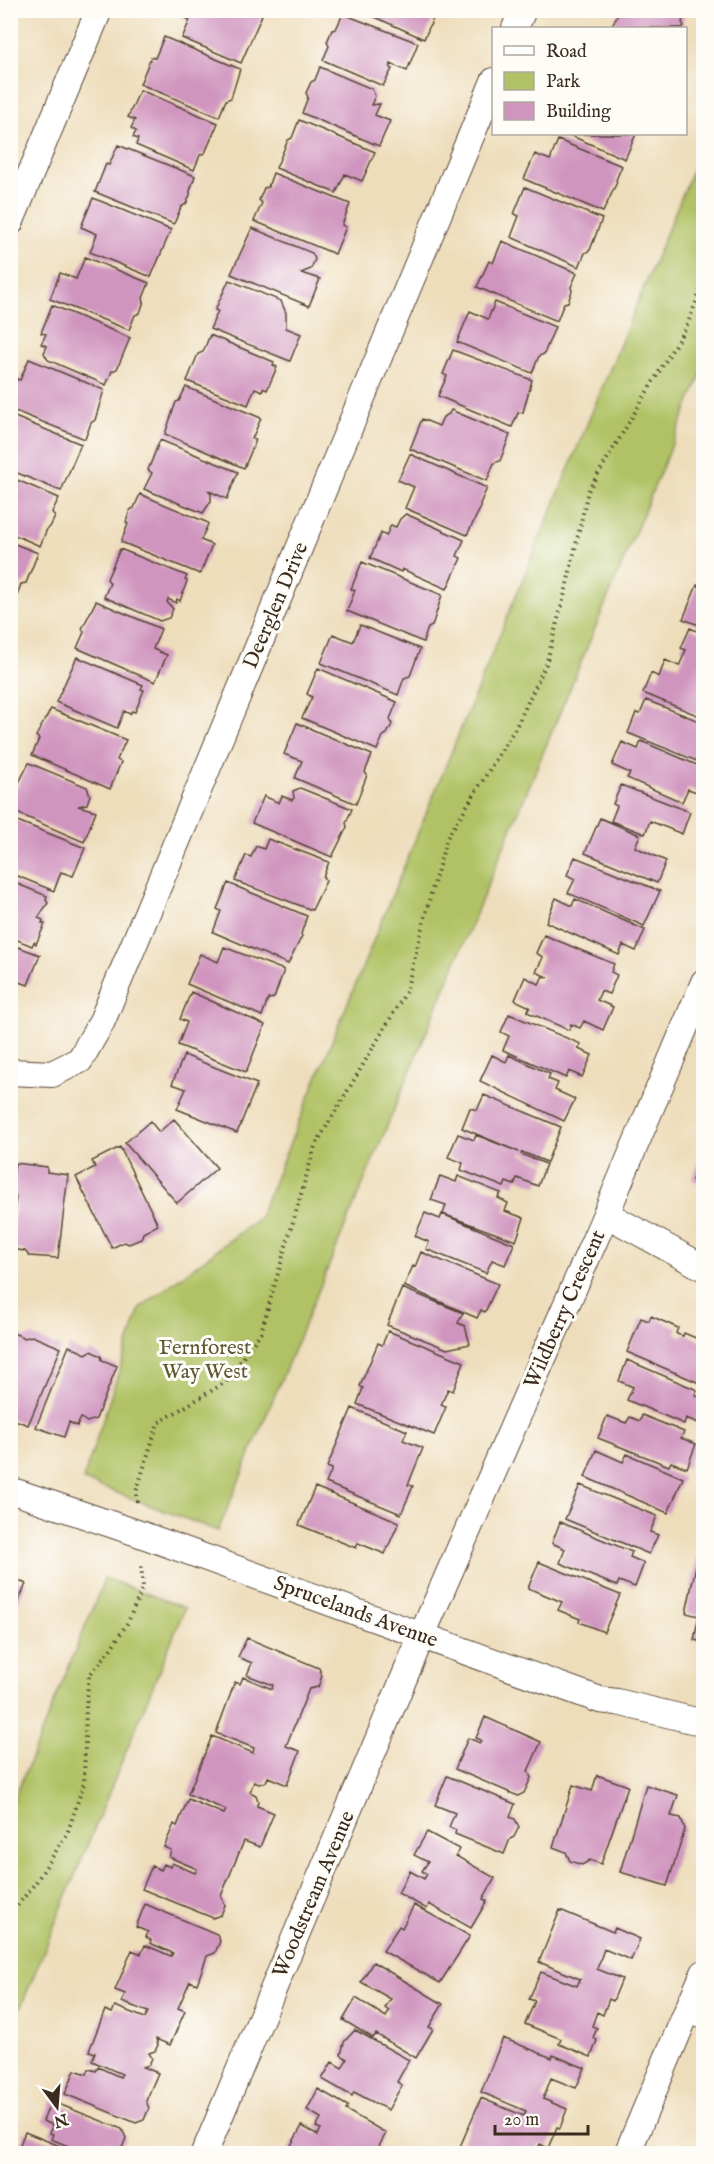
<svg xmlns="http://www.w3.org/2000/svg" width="714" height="2164" font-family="'IM FELL English',serif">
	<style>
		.green { fill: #b0c265; stroke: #767642; stroke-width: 1.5 }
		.building { fill: #d095bf }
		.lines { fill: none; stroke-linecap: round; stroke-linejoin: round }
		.street-casing { stroke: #564536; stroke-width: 28 }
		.path { stroke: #564536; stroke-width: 4; stroke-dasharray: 1.5 4.5; stroke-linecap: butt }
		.street { stroke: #fff; stroke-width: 26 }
		.labels { text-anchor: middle; stroke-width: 6; stroke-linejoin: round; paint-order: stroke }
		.street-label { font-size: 21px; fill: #3b2a1e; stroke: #fdfcf7 }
		.park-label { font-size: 21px; fill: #5e5833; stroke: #fdfcf7 }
	</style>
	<rect width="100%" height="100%" fill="#fdfcf7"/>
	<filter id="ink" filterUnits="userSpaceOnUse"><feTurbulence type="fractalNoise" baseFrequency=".0167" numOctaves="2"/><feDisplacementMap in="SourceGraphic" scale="12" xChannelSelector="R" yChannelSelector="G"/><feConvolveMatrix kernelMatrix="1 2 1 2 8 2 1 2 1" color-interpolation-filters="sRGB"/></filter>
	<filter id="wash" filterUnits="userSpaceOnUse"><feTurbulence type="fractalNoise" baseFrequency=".008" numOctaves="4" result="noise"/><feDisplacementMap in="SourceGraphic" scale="24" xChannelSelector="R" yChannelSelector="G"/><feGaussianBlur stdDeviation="1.35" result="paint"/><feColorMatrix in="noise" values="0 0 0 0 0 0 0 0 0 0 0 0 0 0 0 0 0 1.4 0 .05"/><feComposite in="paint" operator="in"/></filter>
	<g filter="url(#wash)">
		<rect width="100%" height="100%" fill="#edb"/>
		<path class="green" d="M703 145V370L218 1531 83 1480 140 1308 259 1218 529 564Z
			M105 1578 185 1608 11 2031V1807Z"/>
		<g id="blocks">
			<path class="building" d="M169 10H252L262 15 241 63 182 38 190 20Z
				M359 10H433L436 12 424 39Z
				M612 10H687L682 22 684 26 682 28H611L618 13Z
				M343 14 418 43 407 71 391 64 390 68 392 69 383 86 323 60 329 46 327 42 332 30 336 29Z
				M164 37 240 69 231 98 226 100 219 117 140 84 151 57 155 58Z
				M320 67 372 89 375 96 371 105 380 104 375 115 390 121 379 146 302 113 308 97 306 93 311 82 315 80Z
				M140 90 218 123 205 153 200 155 194 170 136 145 138 139 133 137 136 131 131 128 135 120 128 117Z
				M299 120 375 152 362 181 345 174 336 193 276 168 288 140 292 138Z
				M567 134H636L625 159Z
				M558 140 622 166 616 180 617 182 603 212 524 179 535 154 550 160Z
				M118 145 195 176 190 191V195L186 204 181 207 174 224 95 192 106 164 109 165Z
				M273 173 350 204 342 225 346 227 335 254 254 221 262 203 259 200 264 188 268 187Z
				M525 187 602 219 590 250 585 253 579 267 511 237 519 216 514 214Z
				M93 198 171 230 151 277 90 252 97 234 81 227Z
				M252 228 312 253 315 259 311 269 301 273 320 279 309 306 231 274Z
				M502 241 577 273 571 287 572 291 568 302 564 303 557 321 477 287 489 261 493 263Z
				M85 257 149 283 143 298 144 301 140 313 135 315 129 330 50 299 60 273 76 279Z
				M229 280 281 301 286 313V328L301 334 290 361 210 329 218 311 215 310Z
				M495 302 555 327 544 354 539 356 532 373 457 342 470 311 488 319Z
				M52 305 130 338 117 369 112 371 106 385 48 360 44 353 47 346 41 344 46 334 41 333Z
				M210 335 274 362 273 365 277 367 267 390 263 388 262 391 255 388 248 405 187 381 198 354 203 352Z
				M453 350 532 380 523 412 518 413 512 427 438 396 447 376 443 374Z
				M29 359 104 390 95 420 91 423 85 439 10 409V394L17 379 20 380Z
				M186 387 261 418 252 439 256 440 244 468 165 434 176 402 179 401Z
				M451 410 510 435 500 461 494 463 487 481 410 449 422 419 439 426 443 417 449 414Z
				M10 415 81 444 61 491 10 470Z
				M160 440 238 472 227 499 209 491 211 494V501L203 513 144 489 152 473 148 470Z
				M410 454 487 488 480 504 481 507 467 535 405 508 414 487 398 480Z
				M10 477 59 498 52 512 55 517 50 527 47 529 40 546 10 533Z
				M140 494 206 522 208 524 201 540 212 545 200 574 121 542 128 524 126 522 130 510 134 508Z
				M406 514 464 540 457 556 461 558 447 589 402 569 401 572 370 558 381 533 386 536 391 525 396 527 400 519Z
				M10 542 38 553 26 583 21 584 16 599 10 596Z
				M120 549 187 576 185 580 187 581 180 601 177 599 176 603 168 599 167 602 173 609 169 618 160 621 104 597 110 583 107 579Z
				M362 562 442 595 432 626 428 628 423 642 347 611 355 590 351 589Z
				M697 585 704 588V627L683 619Z
				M96 601 161 629 153 649 167 655 155 682 77 648 84 632 82 629Z
				M360 625 420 649 410 676 404 678 398 695 321 663 333 634 353 642Z
				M690 628 704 634V718L643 693 651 673 659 677 665 660 679 666 686 650 681 648Z
				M77 657 143 685 141 689 144 690 135 712 132 711 130 714 124 711 117 728 56 702Z
				M318 668 397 702 390 719 392 724 387 734 383 736 377 750 302 718 312 697 307 694Z
				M646 700 704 723V764L628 733 636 713 640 714Z
				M51 709 126 740 117 760 121 762 110 789 32 755 39 739 36 736Z
				M297 723 372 755 365 772 367 775 356 804 295 778 302 761 284 754Z
				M641 741 704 768 702 794 688 789 682 802 627 778 630 773 612 765 622 742 638 749Z
				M29 763 87 787 90 795 87 804 78 806 96 811 84 842 10 810V800Z
				M621 785 690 812 682 834 650 821 645 834 611 821 617 806 613 804Z
				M300 788 352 809 346 823 347 827 332 857 252 823 264 796 279 803 282 796 292 800 294 798 293 791Z
				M10 818 85 848 73 876 61 872 54 891 10 873Z
				M600 818 640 835 635 847 666 861 657 883 585 853Z
				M268 839 329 862 323 877 326 881 312 910 235 881 246 855 251 857 256 846 264 849Z
				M575 857 660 891 644 926 568 893 575 879 567 875Z
				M10 881 47 896 46 900 48 903 38 918 43 920 42 923 45 924 36 944 34 942 32 946 10 937Z
				M228 883 307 916 301 934 302 936 288 964 213 932 221 911 217 909Z
				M556 898 572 906 575 899 645 930 636 951 623 945 619 955 546 922Z
				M544 935 614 964 611 972 617 975 609 994 601 991 597 1000 613 1007 603 1030 584 1021 580 1028 571 1024 569 1030 527 1012 530 1007 515 1000 525 977 539 984 543 976 549 978 536 972 543 957 536 953Z
				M10 944 40 955 28 985 14 980 10 988Z
				M224 947 284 970 274 998 268 999 262 1016 187 984 200 954 218 962Z
				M191 992 265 1025 246 1072 178 1045 187 1022 180 1019Z
				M509 1014 581 1044 578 1049 592 1055 582 1077 569 1071 566 1078 503 1050 509 1036 501 1032Z
				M184 1055 257 1084 237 1133 177 1109 186 1089 172 1084Z
				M492 1055 506 1062 509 1055 550 1074 548 1079 558 1083 555 1090 575 1099 564 1121 480 1081Z
				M484 1095 561 1127 547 1162 522 1152 521 1154 546 1164 538 1186 517 1178 514 1185 506 1182 504 1187 461 1170 463 1163 448 1157 458 1134 474 1140 476 1135 519 1152 462 1128 470 1108 477 1110Z
				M174 1119 217 1168 177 1203 125 1143 150 1121 159 1132Z
				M704 1135V1184L692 1180 703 1153 697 1151Z
				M120 1147 158 1225 143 1233 141 1239 129 1244 124 1242 112 1248 76 1177 95 1167 92 1161Z
				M15 1163 47 1167V1172L68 1175 58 1258 29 1256 25 1251 10 1249 16 1197H11Z
				M440 1176 456 1182 458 1176 501 1193 498 1198 508 1203 505 1211 524 1218 516 1241 443 1214 446 1205 431 1200Z
				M425 1213 440 1219 442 1214 514 1244 505 1265 492 1260 486 1273 426 1249 429 1242 415 1236Z
				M421 1252 498 1284 485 1312 481 1310 477 1318 404 1286 413 1266 415 1267Z
				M402 1288 463 1313 458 1323 465 1326 470 1344 447 1349 387 1325Z
				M651 1316 678 1328 676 1333 677 1334 683 1336 684 1333 703 1341 704 1385 627 1352 641 1318 649 1321Z
				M388 1331 464 1362 453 1391 448 1389 441 1405 446 1407 434 1435 357 1404 363 1388 360 1386 378 1343 382 1345Z
				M11 1332 25 1338 32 1336 61 1348 28 1425 10 1418Z
				M69 1346 86 1354 91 1351 101 1356 102 1360 117 1366 96 1419 87 1422 81 1418 77 1426 69 1422 64 1437 36 1427Z
				M627 1360 697 1390 695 1395 704 1399V1418L701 1424 686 1418 684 1424 627 1400 633 1387 619 1381Z
				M352 1408 407 1431 403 1440 423 1448 408 1485 413 1486 401 1514 326 1483 332 1469 327 1467Z
				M642 1415 684 1432 681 1438 696 1444 687 1468 671 1462 669 1466 598 1438 607 1416 626 1423 630 1417 640 1421Z
				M596 1450 623 1462 627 1454 683 1478 668 1513 585 1477Z
				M580 1485 657 1516 650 1532 658 1535 649 1554 565 1519Z
				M315 1487 399 1522 385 1554 358 1543 356 1548 299 1525Z
				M560 1522 632 1552 630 1557 644 1563 635 1587 619 1581 617 1586 560 1563 565 1549 552 1543Z
				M698 1556 704 1557V1642L694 1640 699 1616 686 1613Z
				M539 1562 620 1595 604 1632 579 1622 580 1619 558 1610 562 1602 528 1588Z
				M10 1577 26 1584 10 1621Z
				M247 1638 319 1668 322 1676 318 1687 309 1689 286 1746 300 1751 287 1785 268 1777 266 1782 259 1784 254 1782 250 1792 256 1795 258 1801 257 1806 274 1813 260 1847 244 1841 221 1896 225 1905 221 1915 213 1918 142 1889 152 1866 161 1870 164 1864 170 1867 172 1863 195 1873 197 1869 169 1857 171 1850 164 1847 174 1824 177 1826 188 1799 224 1814 226 1810 188 1794 212 1736 253 1753 254 1748 216 1733 235 1682 240 1684 243 1677 272 1689 273 1685 247 1675 252 1663 238 1657Z
				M485 1717 541 1742 528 1771 531 1778 524 1793 518 1796 455 1769 468 1738 480 1743 481 1740 476 1738Z
				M597 1775 628 1786 601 1864 590 1860 582 1865 570 1861 566 1852 553 1847 573 1785 592 1791Z
				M447 1776 515 1804 510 1817 515 1819 519 1827 514 1837 510 1839 504 1854 455 1834 456 1830 449 1827 455 1813 435 1805Z
				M646 1785 678 1795 671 1816 681 1818 685 1829 667 1886 620 1872Z
				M427 1832 459 1849 456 1856 495 1878 483 1899 487 1901 471 1928 429 1904 427 1909 398 1893 410 1871 424 1879 427 1874 422 1871 428 1862 414 1855Z
				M145 1904 217 1934 220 1941 215 1953 207 1956 197 1984 190 1981 178 2008 185 2011 170 2045 156 2039 158 2045 155 2051 149 2053 152 2058 149 2065 143 2067 158 2073 146 2101 149 2108 144 2120 136 2123 65 2094 75 2070 87 2074 89 2069 96 2071 98 2067 120 2077 122 2074 92 2061 95 2053 89 2051 105 2010 112 2013 115 2006 145 2018 148 2012 122 2002 125 1994 115 1990 132 1950 141 1954 145 1945 171 1956 173 1953 150 1943 151 1940 146 1937 148 1932 136 1927Z
				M414 1905 470 1936 440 1983 383 1951 399 1926 402 1928Z
				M560 1910 613 1932 615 1928 640 1939 631 1960 604 1949 597 1969 622 1979 613 2001 609 1999 603 2015 597 2012 592 2026 597 2028 593 2038 597 2040 591 2057 559 2044 561 2039 525 2024 535 2001 529 1999 541 1972 577 1986 580 1979 539 1962Z
				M373 1962 443 2004 429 2027 433 2029 416 2058 376 2034 373 2038 343 2020 356 1998 386 2017 389 2011 385 2008 391 1999 361 1982Z
				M355 2030 409 2060 397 2082 402 2085 388 2110 354 2092 352 2096 322 2079 332 2062 342 2068 347 2059 341 2055 344 2042Z
				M503 2038 552 2058 553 2055 585 2068 576 2088 551 2078 543 2099 567 2109 560 2128 557 2127 548 2148 540 2144 535 2154H471L459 2149 481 2098 524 2116 526 2111 481 2092Z
				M318 2089 348 2106 346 2110 386 2133 375 2154H297L289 2149 302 2126 318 2135 321 2129 316 2127 321 2118 307 2110Z
				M51 2101 122 2129 126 2138 122 2148 113 2154H16L25 2132 77 2153 78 2150 51 2139 53 2134 49 2133 53 2125 43 2121Z"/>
		</g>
	</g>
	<g filter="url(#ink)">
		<use href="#blocks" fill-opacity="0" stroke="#564536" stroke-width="1.5"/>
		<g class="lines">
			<g class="street-casing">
				<path id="street" d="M515 28 523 10
					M10 223 99 10
					M10 1072 52 1074 80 1060 102 1021 494 81
					M606 1214 704 1268
					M10 1490 140 1534 600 1700 617 1702 704 1723
					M688 2009 704 1973
					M204 2154 422 1635 606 1214 704 982
					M627 2154 688 2009 704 2016"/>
			</g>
			<path class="path" d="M137 1502 136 1492 158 1423 226 1382 261 1332 315 1146 406 992 430 897 447 838 516 727 546 664 566 589 588 491 687 325 704 282
				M10 1915 36 1882 67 1834 84 1783 86 1706 89 1676 110 1650 128 1622 143 1587 141 1564"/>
			<use href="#street" class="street"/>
		</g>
	</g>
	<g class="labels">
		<g class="street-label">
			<text transform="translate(275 605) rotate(-67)" y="7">Deerglen Drive</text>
			<text transform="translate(564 1309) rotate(-66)" y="7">Wildberry Crescent</text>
			<text transform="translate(356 1611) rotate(20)" y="7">Sprucelands Avenue</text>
			<text transform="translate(313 1894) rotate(-67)" y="7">Woodstream Avenue</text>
		</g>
		<g class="park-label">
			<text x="205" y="1354">Fernforest<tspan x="205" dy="24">Way West</tspan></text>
		</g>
	</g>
	<rect width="714" height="2164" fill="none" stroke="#fdfcf7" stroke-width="36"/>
	<rect x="492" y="27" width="195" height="108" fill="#fdfcf7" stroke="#afa8a0" stroke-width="1.5"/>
	<rect x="504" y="46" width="30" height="9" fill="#ffffff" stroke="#afa8a0" stroke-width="1.5"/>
	<text x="546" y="57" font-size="18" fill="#3b2a1e">Road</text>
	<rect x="504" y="72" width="30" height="18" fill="#b0c265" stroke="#afa8a0" stroke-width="1.5"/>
	<text x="546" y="87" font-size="18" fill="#3b2a1e">Park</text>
	<rect x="504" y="102" width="30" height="18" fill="#d095bf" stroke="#afa8a0" stroke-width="1.5"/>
	<text x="546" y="117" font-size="18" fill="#3b2a1e">Building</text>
	<g transform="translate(57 2107) rotate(164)" stroke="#fdfcf7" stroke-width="4.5" paint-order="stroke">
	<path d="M0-4.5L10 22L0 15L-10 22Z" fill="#3b2a1e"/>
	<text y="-9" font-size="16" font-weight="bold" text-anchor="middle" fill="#3b2a1e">N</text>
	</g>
	<path d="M495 2125v9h93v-9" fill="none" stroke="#3b2a1e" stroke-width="3"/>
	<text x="504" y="2125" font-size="18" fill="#3b2a1e" stroke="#fdfcf7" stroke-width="4.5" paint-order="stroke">20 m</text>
</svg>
